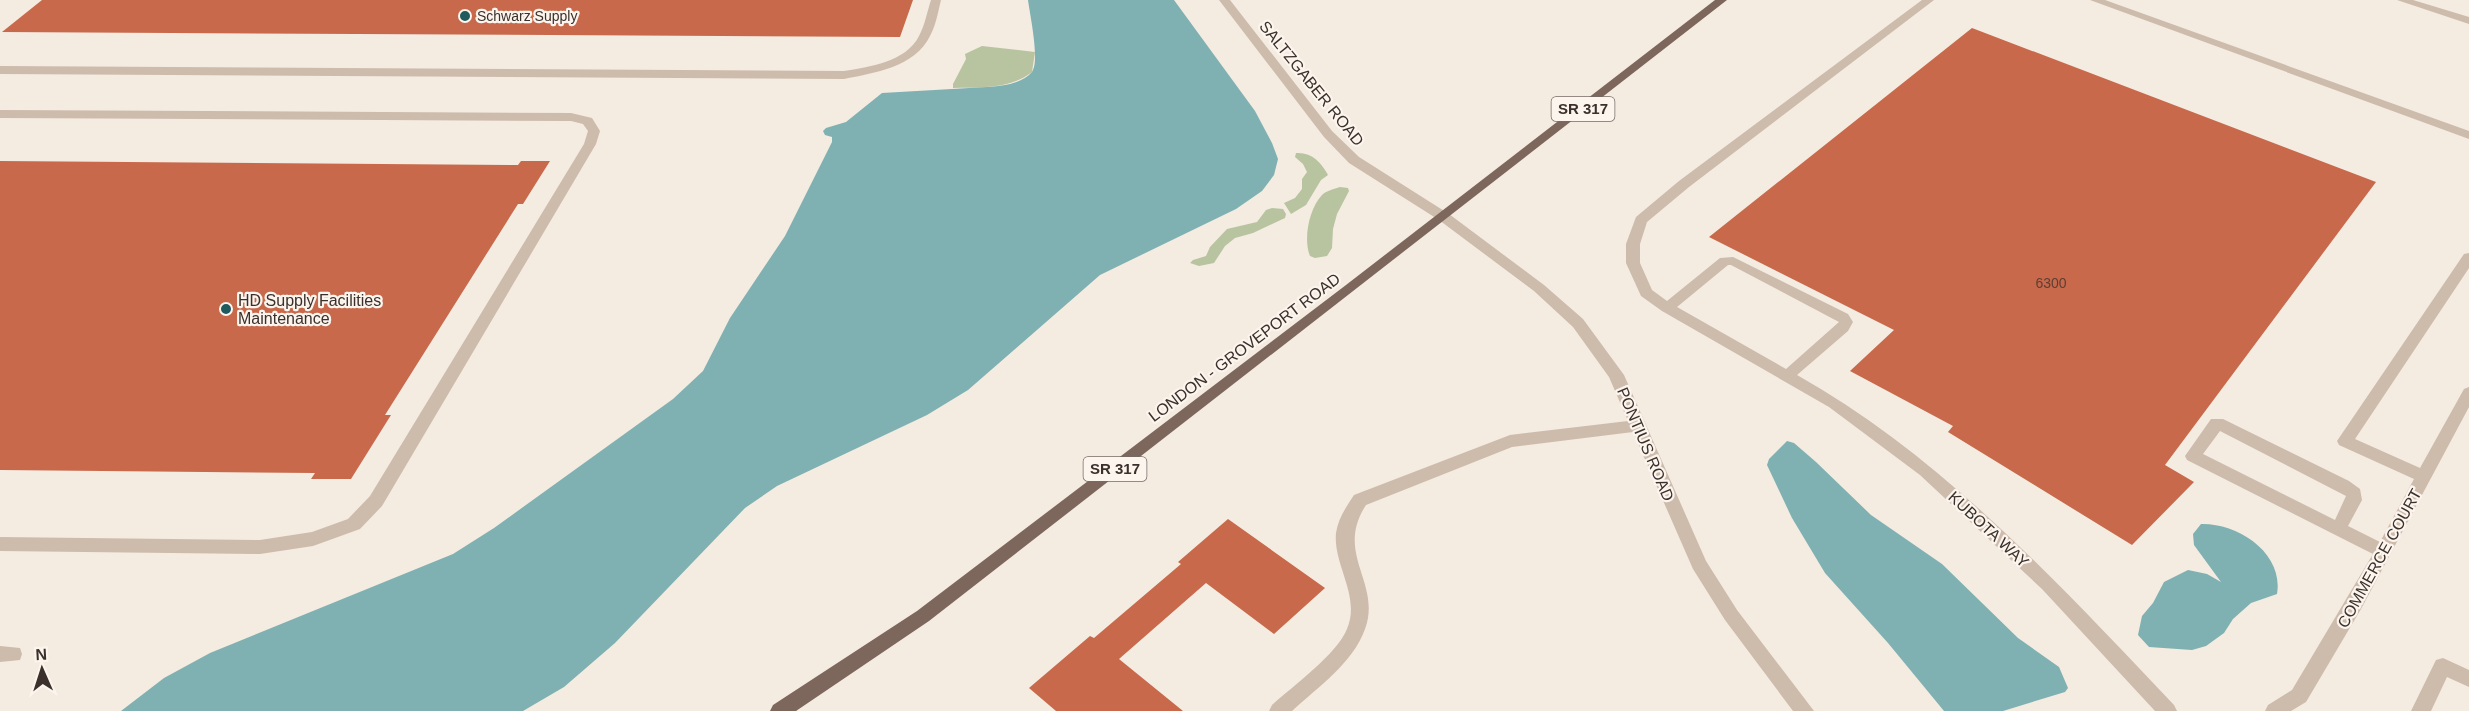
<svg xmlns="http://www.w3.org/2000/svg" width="2469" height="711" font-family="Helvetica,sans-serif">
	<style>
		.green { fill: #b8c4a0 }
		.water { fill: #7fb0b2 }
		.building { fill: #c8694b }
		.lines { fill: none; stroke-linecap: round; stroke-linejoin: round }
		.minor { fill: #cdbbac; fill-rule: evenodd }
		.major { fill: #7d675c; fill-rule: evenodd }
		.poi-dot { fill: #1f5a5e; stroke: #fbf5ee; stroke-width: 2 }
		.labels { text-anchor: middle; stroke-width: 4.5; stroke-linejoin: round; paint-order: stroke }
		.far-poi-label { font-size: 14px; fill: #3b302b; stroke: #fbf5ee; text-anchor: start }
		.number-label { font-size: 14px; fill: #5e3e33 }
		.shield { fill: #fbf5ee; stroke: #756b66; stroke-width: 1.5 }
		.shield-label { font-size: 15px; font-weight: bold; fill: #3b302b }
		.street-label { font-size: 16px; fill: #3b302b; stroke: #fbf5ee }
		.poi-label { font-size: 16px; fill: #3b302b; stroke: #fbf5ee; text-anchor: start }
	</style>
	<rect width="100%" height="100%" fill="#f4ebe1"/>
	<path class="green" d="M982 46 1035 52 1032 72C1009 90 980 87 953 88V84L966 59 965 54Z
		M1296 153C1312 152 1321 162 1328 175L1321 180 1306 205 1291 214 1284 203 1295 198 1302 189V179L1307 172 1303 164 1295 157Z
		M1340 187 1348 188 1349 191 1337 214 1333 229 1332 248 1327 256 1315 258 1310 256C1303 239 1309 209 1322 195 1326 191 1334 189 1340 187Z
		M1272 208 1283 209 1286 214 1285 218 1253 233 1235 238 1225 246 1214 263 1199 266 1190 263 1193 260 1206 256 1210 247 1227 229 1257 222 1266 210Z"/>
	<path class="water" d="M1028 0H1174L1255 111 1272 143 1278 159 1274 175 1262 191 1236 209 1100 275 968 390 927 415 777 486 745 508 615 643 564 687 523 711H121L164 678 210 653 453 554 494 528 673 399 703 371 730 318 785 236 832 142V137L825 135 823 131 826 128 846 122 882 93 987 87C1001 86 1022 84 1032 72 1040 61 1030 15 1028 0Z
		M1787 441 1794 443 1816 462 1871 515 1942 564 2018 638 2059 667 2068 688 2065 692 2003 711H1944L1888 643 1825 573 1792 518 1767 465 1769 459Z
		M2201 524C2238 523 2284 553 2277 594L2251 603 2233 619 2224 633 2206 646 2192 650 2149 647 2138 635 2142 616 2153 603 2164 582 2188 570 2207 574 2221 582 2194 545 2193 534Z"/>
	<path class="building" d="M42 0H913L900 37 2 32Z
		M1972 28 2376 182 2165 465 2194 482 2132 545 1948 432 1953 426 1850 371 1894 330 1709 237Z
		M0 161 518 165 521 161H550L523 204H518L385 415H391L351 479H311L315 473 0 470Z
		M1228 519 1325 588 1274 634 1206 583 1119 659 1183 711H1056L1029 688 1090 636 1094 638 1181 564 1178 562Z"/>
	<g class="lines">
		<path class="minor" d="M931 0H941C938 12 936 25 930 36 915 67 874 73 844 79L0 74V66L844 71C869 67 906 62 919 36 925 25 927 12 931 0Z
			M1219 0H1230L1332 131 1359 157 1449 214 1544 285 1583 319 1624 375 1706 561 1737 610 1814 711H1793L1725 620 1693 569 1633 432 1512 447 1366 505C1334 554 1382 583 1365 629 1353 663 1318 687 1292 711H1269L1272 705C1293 686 1337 654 1347 629 1361 596 1333 565 1336 533 1338 519 1346 507 1354 495L1510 435 1628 421 1609 377 1573 327 1534 291 1439 220 1349 163 1324 137Z
			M1922 0H1934L1689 187 1647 222 1640 244V263L1652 290 1667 301 1720 258 1733 257 1848 314 1853 322 1848 331 1797 375C1944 458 2059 584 2174 705L2177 711H2155L2042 589 1920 475 1829 407 1662 311 1641 296 1626 263V244L1636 217 1679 181ZM1728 265H1731L1839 322 1786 369 1677 307Z
			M2090 0H2105L2469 131V139Z
			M2397 0H2413L2469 17V24Z
			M0 110 571 113 592 118 600 131 596 144 382 506 360 529 313 546 260 554 0 551V537L260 540 312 532 348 519 370 496 584 144 588 131 583 124 571 121 0 118Z
			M2469 253V268L2355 439 2420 468 2464 389 2469 387V407L2361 609 2306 702 2291 711H2265L2268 705 2292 690 2373 554 2187 460 2185 456 2211 419H2223L2349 481 2360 489 2362 500 2348 526 2380 542 2414 479 2339 445 2337 441 2464 254ZM2220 431 2346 496 2335 520 2203 454Z
			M0 646 20 648 22 654 20 660 0 662Z
			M2443 658 2469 670V687L2447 677 2431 711H2411L2436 660Z"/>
		<path class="major" d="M1715 0H1727L929 621 796 711H770L773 705 917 611 1346 285Z"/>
	</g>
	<g class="poi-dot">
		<circle cx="465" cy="16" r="6"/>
		<circle cx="226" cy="309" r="6"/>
	</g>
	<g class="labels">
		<g class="far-poi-label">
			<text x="477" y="21">Schwarz Supply</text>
		</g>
		<g class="number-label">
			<text x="2051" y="288">6300</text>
		</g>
		<g class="shield">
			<rect x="1551.5" y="97" width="63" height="24" rx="4.5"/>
			<rect x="1083.5" y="457" width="63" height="24" rx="4.5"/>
		</g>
		<g class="shield-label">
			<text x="1583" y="114">SR 317</text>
			<text x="1115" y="474">SR 317</text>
		</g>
		<g class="street-label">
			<text transform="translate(1312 83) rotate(51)" y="6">SALTZGABER ROAD</text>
			<text transform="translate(1244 347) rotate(-37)" y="6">LONDON - GROVEPORT ROAD</text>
			<text transform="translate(1646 444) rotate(67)" y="6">PONTIUS ROAD</text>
			<text transform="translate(1989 529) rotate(43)" y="6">KUBOTA WAY</text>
			<text transform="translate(2379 558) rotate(-61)" y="6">COMMERCE COURT</text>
		</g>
		<g class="poi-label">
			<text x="238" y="306">HD Supply Facilities<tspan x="238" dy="18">Maintenance</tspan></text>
		</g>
	</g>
	<g transform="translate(42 669) rotate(357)" stroke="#fbf5ee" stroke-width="4.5" paint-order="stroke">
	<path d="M0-4.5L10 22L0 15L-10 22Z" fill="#3b302b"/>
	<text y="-9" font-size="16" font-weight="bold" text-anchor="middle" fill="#3b302b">N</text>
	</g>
</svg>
